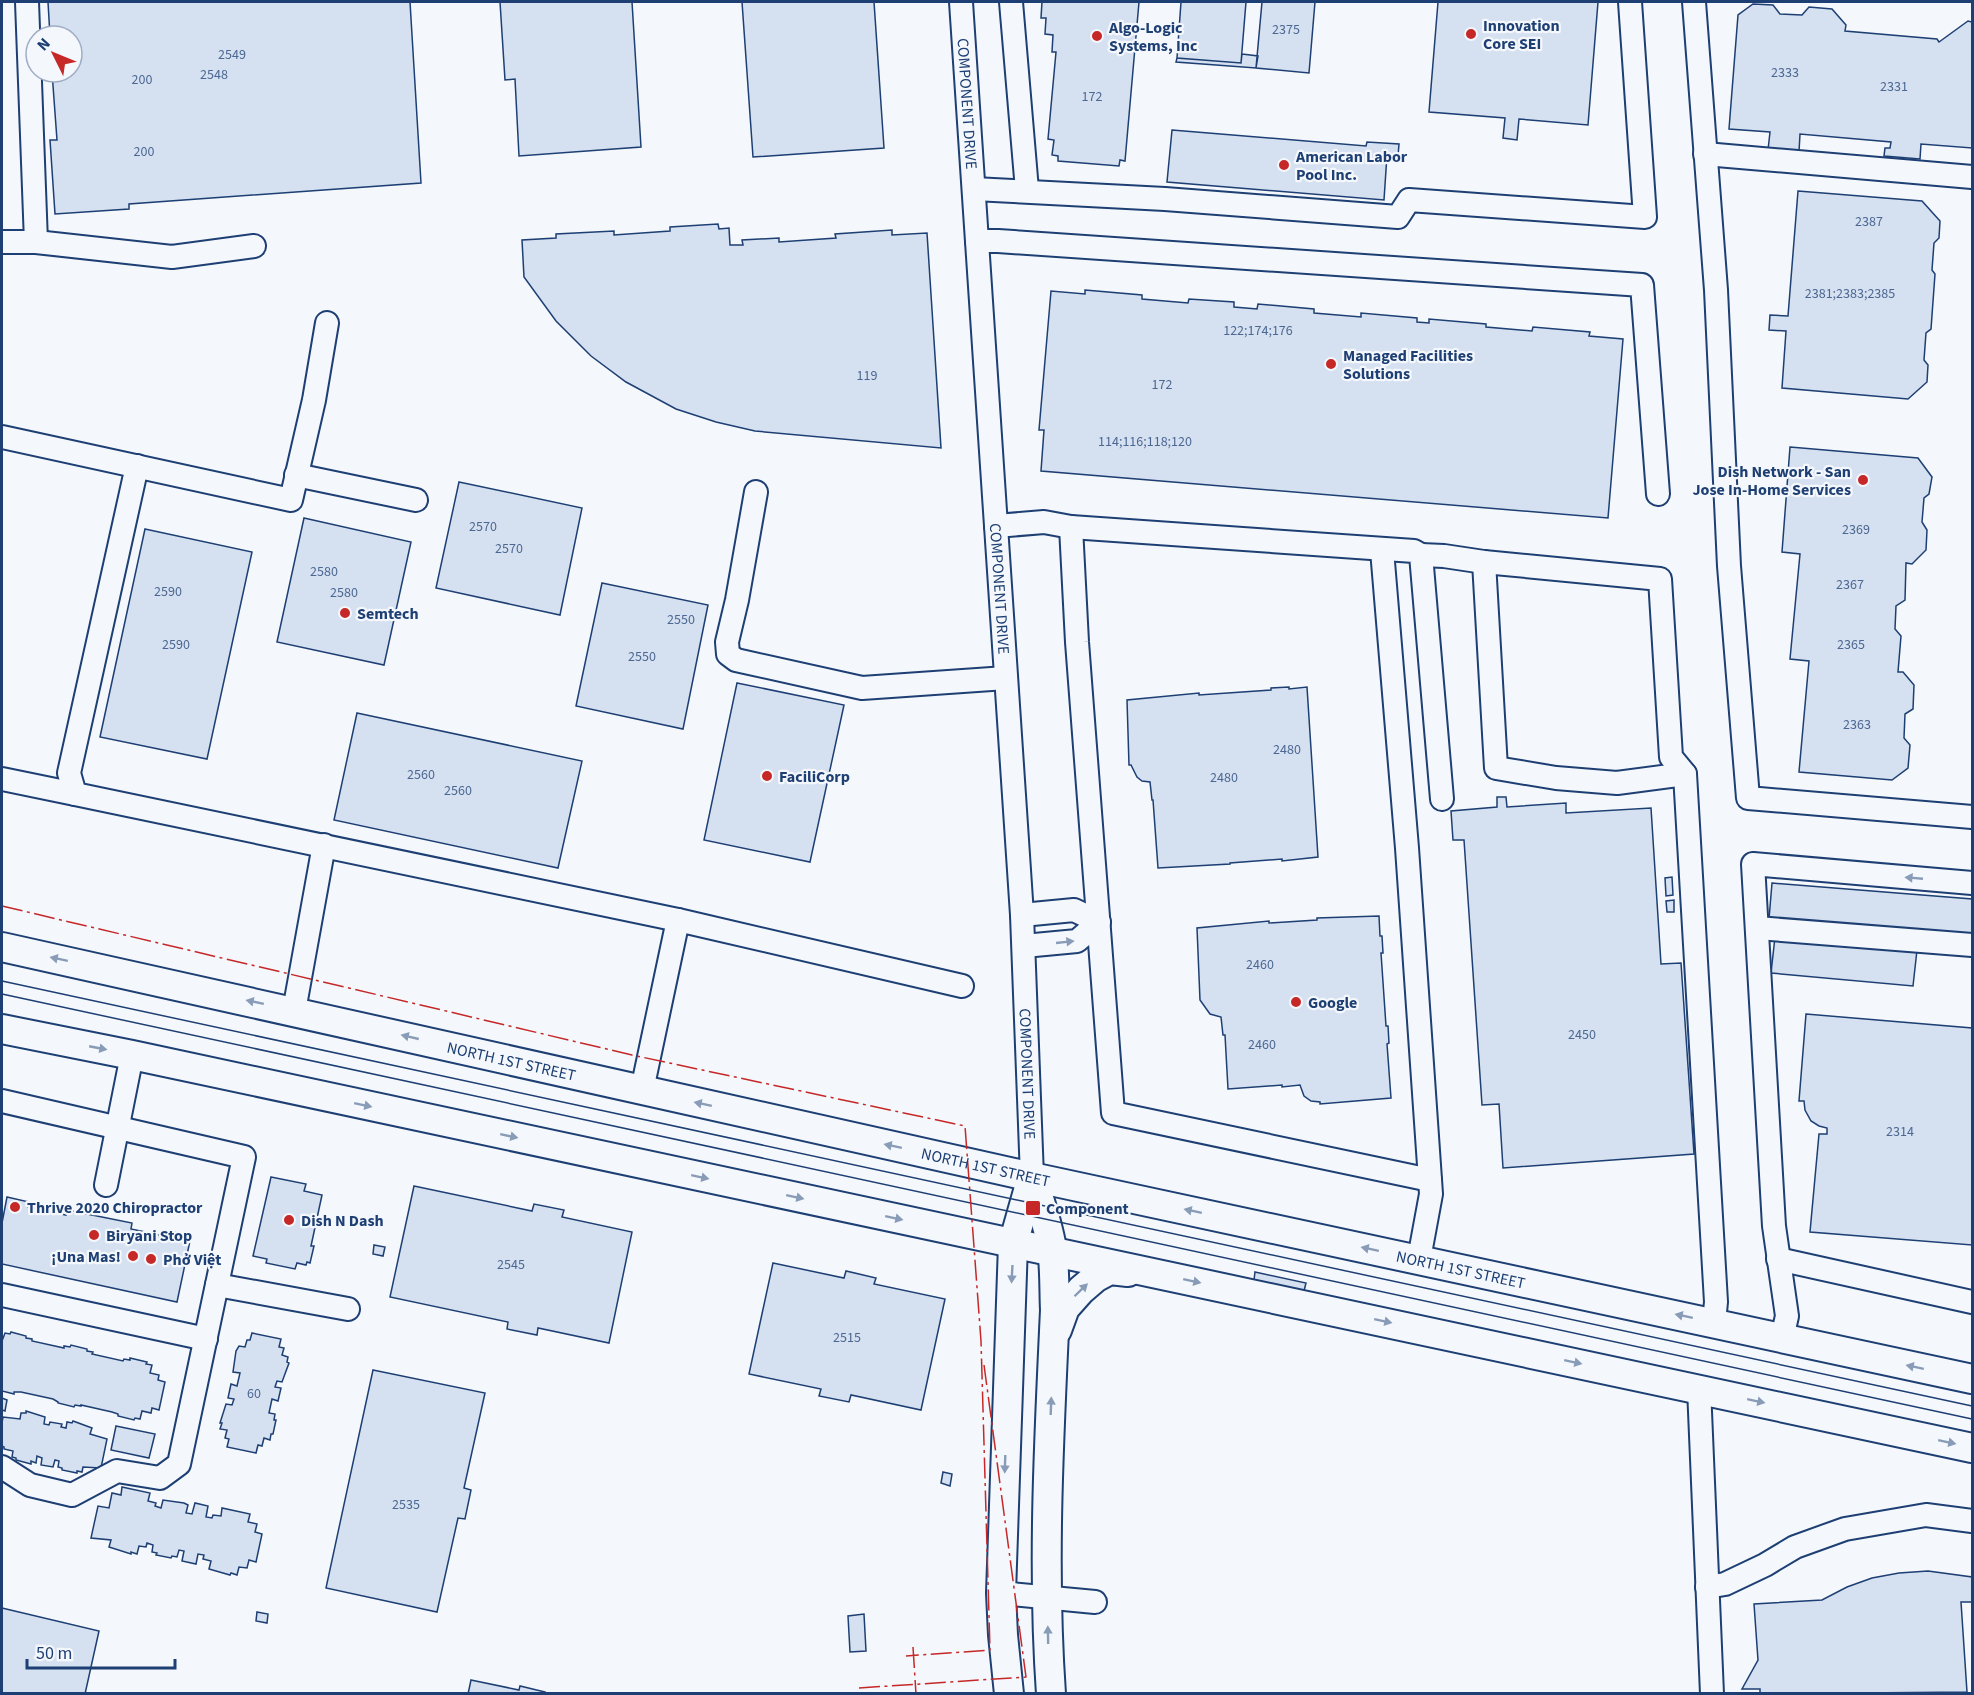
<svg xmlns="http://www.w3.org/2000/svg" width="1974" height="1695" font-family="'Source Sans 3',sans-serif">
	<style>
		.building { fill: #d5e0f0; stroke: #1d3f73; stroke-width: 1.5 }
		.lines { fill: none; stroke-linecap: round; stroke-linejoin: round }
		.minor-casing { stroke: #1d3f73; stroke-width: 26 }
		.major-casing { stroke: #1d3f73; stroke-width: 32 }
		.minor { stroke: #f4f7fb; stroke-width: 22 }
		.major { stroke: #f4f7fb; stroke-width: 28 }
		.tram { stroke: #1d3f73; stroke-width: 1.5 }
		.power { stroke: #c62828; stroke-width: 1.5; stroke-dasharray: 21 4.5 3 4.5; stroke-linecap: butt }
		.oneway { fill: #889bb7 }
		.poi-dot { fill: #c62828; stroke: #f4f7fb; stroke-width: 2 }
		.labels { text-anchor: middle; stroke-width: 4.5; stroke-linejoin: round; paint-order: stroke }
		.number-label { font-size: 14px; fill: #4b6792 }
		.poi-label { font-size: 16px; font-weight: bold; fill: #1d3f73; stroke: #f4f7fb; text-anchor: start }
		.street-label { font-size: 16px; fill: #1d3f73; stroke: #f4f7fb }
	</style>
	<rect width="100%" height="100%" fill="#f4f7fb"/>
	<path class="building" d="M48 2H410L421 183 129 204V209L55 214 50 140H57L52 72H72V36H50Z
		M500 2H632L641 147 519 156 515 79 505 80Z
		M742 2H874L884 148 753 157Z
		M1042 2H1139L1125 161 1120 160 1119 166 1058 161V156L1052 155 1054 140 1048 139 1056 52H1052L1053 35 1045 34 1046 18H1041Z
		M1181 2H1246L1241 63 1177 58Z
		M1262 2H1315L1309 73 1256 68Z
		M1438 2H1598L1588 125 1519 119 1517 140 1503 138 1505 118 1429 112Z
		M1753 4 1773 5 1780 14 1802 15 1809 7 1832 9 1846 25 1845 31 1937 39 1939 42 1968 21 1972 22V148L1921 144 1920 159 1884 156 1885 148H1890L1891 142 1800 134 1799 152 1768 150 1770 132 1729 129 1738 15Z
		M1242 54 1258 56 1256 68 1176 62 1177 58 1241 63Z
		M1172 130 1366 146 1367 142 1399 144 1398 156 1387 155 1384 200 1167 182Z
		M1798 191 1922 201 1940 221 1939 238 1934 243 1932 270 1935 274 1931 329 1926 333 1924 360 1928 365 1927 382 1908 399 1782 388 1786 331 1769 330 1770 315 1788 316Z
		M718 224 719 229 729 228 730 245H743L742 240 779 238V242L836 238 835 234 892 230V235L927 233 941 448 755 431 716 422 676 409 626 382 591 356 556 321 524 277 522 240 556 238V234L614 231V235L670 231V227Z
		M1085 290 1142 295V299L1188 303 1189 299 1234 302V307L1257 309 1258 304 1314 309V313L1361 317V313L1417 318V322L1429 323V319L1486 324V327L1532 331 1533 327 1590 332 1589 336 1623 339 1608 518 1041 471 1044 430H1039L1051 291 1085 294Z
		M1790 447 1918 458 1932 477 1929 494 1924 498 1922 522 1927 530 1926 550 1912 564 1906 563 1905 600 1896 606 1895 629 1901 636 1898 672H1903L1914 685 1913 709 1905 714 1904 738 1910 745 1908 768 1892 780 1799 772 1809 661 1790 659 1800 554 1782 552Z
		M459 482 582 508 560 615 436 588Z
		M304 518 411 542 384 665 277 642Z
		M145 529 252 552 207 759 100 737Z
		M602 583 708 605 683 729 576 706Z
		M737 683 844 705 810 862 704 840Z
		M1289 687V689L1307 687 1318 857 1282 861V859L1230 863V864L1158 868 1153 800H1152L1150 782 1142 781 1137 777 1131 765H1129L1127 700 1199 693V695L1271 690V688Z
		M357 713 582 761 558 868 334 820Z
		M1497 797H1506L1507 807 1566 803V813L1651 808 1661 964 1681 963 1694 1154 1503 1168 1499 1104 1482 1105 1464 840H1453L1451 811 1497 807Z
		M1672 877 1673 895 1666 896 1665 878Z
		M1772 883 1972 899V935L1769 919Z
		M1674 900V912H1667L1666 901Z
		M1379 916 1380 936H1382L1383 953H1381L1386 1026H1388L1389 1043 1387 1044 1391 1098 1320 1104V1102L1311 1101 1304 1096 1300 1085 1282 1087V1085L1228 1089 1225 1035H1223L1221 1017 1210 1014 1200 1000 1197 928 1269 921V923L1317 920V918Z
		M1775 937 1917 950 1913 986 1771 973Z
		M1806 1014 1972 1028V1245L1810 1232 1819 1134H1827V1128L1819 1126 1811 1121 1805 1110 1804 1101H1799Z
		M271 1177 306 1184 304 1191 322 1195 311 1246H314L310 1263 307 1262 306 1265 297 1263 295 1269 266 1263 267 1259 253 1256Z
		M414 1186 532 1211 534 1204 564 1210 562 1217 632 1232 609 1343 538 1328 537 1335 507 1329 508 1322 390 1297Z
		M7 1197 29 1202 28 1207 66 1215 67 1210 132 1223 131 1229 169 1237 170 1231 191 1236 177 1302 2 1264V1223Z
		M374 1245 385 1247 383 1256 373 1254Z
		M773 1263 844 1278 846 1271 876 1278 874 1284 945 1299 921 1410 851 1395 849 1402 819 1396 821 1389 749 1374Z
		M1255 1272 1306 1283 1304 1291 1254 1280Z
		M11 1332 26 1336V1338L32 1339V1341L64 1348V1346L70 1347 71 1345 87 1349V1351L93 1352 92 1354 123 1361 124 1359 130 1360V1358L147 1362 146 1364 152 1365 150 1373 159 1375 158 1380 165 1382 159 1410 152 1408 151 1413 142 1411 140 1419 135 1418 134 1420 118 1416V1414L112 1412 81 1405V1406L75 1405 74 1407 58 1403V1402L53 1399 21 1392H14V1394L2 1391V1341L5 1333 10 1334Z
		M252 1333 281 1339 279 1347 284 1348 282 1355 288 1357 287 1362 289 1363 282 1382 277 1381 275 1387 281 1388 278 1401 272 1399 269 1413 275 1414 274 1420H276L273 1434H271L270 1440 264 1438 262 1446 258 1445 256 1453 227 1447 229 1439 225 1438 227 1430 220 1429 222 1423H220L226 1404 232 1405 234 1399 228 1398 231 1384 237 1386 240 1373 233 1372 236 1351 239 1346 245 1347 247 1340H250Z
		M373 1370 485 1393 464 1488 471 1490 465 1519 458 1518 437 1612 326 1588Z
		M2 1398 7 1400 5 1411 2 1410Z
		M26 1411 45 1417 44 1424 49 1425 50 1422 62 1424 61 1427 66 1428 67 1422 72 1423 73 1421 92 1428 90 1434 107 1439 101 1468 83 1467 82 1472 77 1471V1473L62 1470V1468L58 1467 59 1461 55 1460 53 1467 41 1465 42 1458 37 1456 36 1463 31 1461V1464L16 1460V1458L12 1457 13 1451 4 1449V1447L2 1446V1423L3 1417 20 1419 21 1413H26Z
		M116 1426 155 1434 149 1458 111 1450Z
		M943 1472 952 1474 950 1486 941 1483Z
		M122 1487 150 1493 148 1501 156 1503 155 1506 161 1508 163 1500 184 1503 188 1505 186 1513 192 1514 195 1503 208 1506 206 1517 212 1518 213 1515 221 1516 222 1508 250 1514 248 1522 257 1524 255 1532 262 1534 256 1562 249 1560 247 1568 239 1567 237 1575 231 1573 230 1575 209 1569 211 1561 203 1559 204 1555 198 1554 196 1564 182 1561 184 1551 179 1550 177 1557 172 1556 171 1558 156 1555 157 1553 152 1552 153 1545 147 1543 146 1547 139 1546 137 1554 131 1552V1554L109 1547 111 1540 91 1538 98 1506 109 1508 112 1493 121 1495Z
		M1928 1571 1972 1577V1602H1961L1967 1692 1760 1694V1689H1742L1758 1660 1754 1604 1822 1600 1847 1587 1872 1578 1899 1573Z
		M2 1608 99 1631 85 1694H2Z
		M257 1612 268 1614 267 1623 256 1621Z
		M864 1614 866 1651 850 1652 848 1616Z
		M471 1680 519 1690 520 1686 545 1692 544 1694H468Z"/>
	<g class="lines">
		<g class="minor-casing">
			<g id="minor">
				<path d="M27 2 36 242"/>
				<path id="s1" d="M961 2 1022 915 1032 1177"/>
				<path d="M1011 2 1027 190"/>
				<path d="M1694 2 1716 290 1729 566 1748 798 1972 817"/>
				<path d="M1705 154 1972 177"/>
				<path d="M974 189 1165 199 1398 217 1409 200 1645 217 1630 2"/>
				<path d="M977 241H998L1642 285 1658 494"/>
				<path d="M2 242H36L172 257 254 246"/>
				<path d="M2 437 291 500 314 400 327 323"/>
				<path d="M137 466 69 773 75 794 678 920 962 986"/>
				<path d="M296 475 416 500"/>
				<path d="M756 492 737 600 727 642 728 654 736 660 862 688 1006 678"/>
				<path d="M996 526 1044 522 1071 527 1414 551 1421 555 1442 799"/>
				<path d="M1071 527 1077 642 1113 1113 1430 1180"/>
				<path d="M1382 550 1407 848 1431 1194 1419 1259"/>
				<path d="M1421 555 1444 556 1484 562 1660 579 1671 757 1685 774 1716 1302 1714 1322"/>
				<path d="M1484 562 1496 768 1556 778 1617 783 1685 774"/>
				<path d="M2 779 75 794"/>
				<path d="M1022 915 1074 910 1099 922 1077 941 1024 946"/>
				<path d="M1757 928 1972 945"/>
				<path d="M294 1011 324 845"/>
				<path d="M642 1090 678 920"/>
				<path d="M2 1101 244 1157 179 1464 160 1478 117 1471 72 1495 30 1485 2 1467"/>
				<path d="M106 1185 132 1055"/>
				<path d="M1778 1259 1972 1302"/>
				<path d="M217 1285 348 1309"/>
				<path d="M2 1295 206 1339"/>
				<path d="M1782 1338 1787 1316 1774 1226 1753 864 1972 883"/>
				<path d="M1699 1388 1712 1694"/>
				<path d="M1707 1587 1725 1584 1765 1565 1795 1547 1845 1529 1926 1515 1972 1521"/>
				<path d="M1001 1593 1095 1602"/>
			</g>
		</g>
		<g class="major-casing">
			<g id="major">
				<path id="s2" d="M2 947 1032 1177 1972 1379"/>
				<path d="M2 1029 132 1055 1972 1448"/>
				<path d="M1032 1177C1040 1201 1048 1224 1052 1249 1055 1269 1054 1290 1055 1310 1049 1438 1042 1566 1051 1694"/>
				<path d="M1057 1330 1065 1308 1081 1290 1095 1278 1110 1270 1128 1272"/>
				<path d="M1009 1694 1003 1635 1001 1593 1013 1244 1032 1177"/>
			</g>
		</g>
		<use href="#minor" class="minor"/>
		<use href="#major" class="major"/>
		<path class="tram" d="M2 981 1972 1406
			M2 994 1972 1419"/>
		<path class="power" d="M2 906 632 1055 965 1126 981 1341 990 1650 906 1656
			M913 1647 916 1694
			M859 1688 1026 1677 984 1365"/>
	</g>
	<defs><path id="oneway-solid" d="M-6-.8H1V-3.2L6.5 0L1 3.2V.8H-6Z" transform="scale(1.5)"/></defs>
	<g class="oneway">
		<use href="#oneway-solid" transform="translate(1914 878) rotate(-175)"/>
		<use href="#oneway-solid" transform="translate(1065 942) rotate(-6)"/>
		<use href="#oneway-solid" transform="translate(59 959) rotate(-168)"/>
		<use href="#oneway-solid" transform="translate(255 1002) rotate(-168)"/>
		<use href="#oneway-solid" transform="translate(410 1037) rotate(-167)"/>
		<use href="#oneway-solid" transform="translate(98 1048) rotate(11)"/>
		<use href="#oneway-solid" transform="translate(703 1104) rotate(-168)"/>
		<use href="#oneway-solid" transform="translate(363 1105) rotate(12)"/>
		<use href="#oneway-solid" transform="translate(509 1136) rotate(12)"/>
		<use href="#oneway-solid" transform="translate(893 1146) rotate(-168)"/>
		<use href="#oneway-solid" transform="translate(700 1177) rotate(12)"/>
		<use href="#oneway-solid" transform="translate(795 1197) rotate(12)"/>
		<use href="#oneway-solid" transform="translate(1193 1211) rotate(-168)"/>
		<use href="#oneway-solid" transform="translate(894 1218) rotate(12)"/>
		<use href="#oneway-solid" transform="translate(1370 1249) rotate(-168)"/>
		<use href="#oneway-solid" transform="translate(1012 1274) rotate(93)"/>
		<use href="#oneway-solid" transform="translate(1192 1281) rotate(12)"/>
		<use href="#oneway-solid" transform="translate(1081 1290) rotate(-44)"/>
		<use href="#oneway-solid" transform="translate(1684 1316) rotate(-168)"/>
		<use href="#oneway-solid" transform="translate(1383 1321) rotate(12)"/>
		<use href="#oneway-solid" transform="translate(1573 1362) rotate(12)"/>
		<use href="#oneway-solid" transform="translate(1915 1367) rotate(-168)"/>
		<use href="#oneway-solid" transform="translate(1756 1401) rotate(12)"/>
		<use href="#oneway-solid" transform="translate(1051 1406) rotate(-88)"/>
		<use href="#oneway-solid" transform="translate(1947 1442) rotate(12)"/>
		<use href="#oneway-solid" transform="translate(1005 1464) rotate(92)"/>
		<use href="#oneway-solid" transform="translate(1048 1635) rotate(-91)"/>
	</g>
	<g class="poi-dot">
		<circle cx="1471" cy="34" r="6"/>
		<circle cx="1097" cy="36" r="6"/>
		<circle cx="1284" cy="165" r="6"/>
		<circle cx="1331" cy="364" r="6"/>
		<circle cx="1863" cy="480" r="6"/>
		<circle cx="345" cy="613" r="6"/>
		<circle cx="767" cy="776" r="6"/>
		<circle cx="1296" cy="1002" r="6"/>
		<circle cx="15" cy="1207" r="6"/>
		<rect x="1025" y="1200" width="16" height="16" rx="3"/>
		<circle cx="289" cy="1220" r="6"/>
		<circle cx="94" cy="1235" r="6"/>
		<circle cx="133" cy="1256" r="6"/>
		<circle cx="151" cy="1259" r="6"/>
	</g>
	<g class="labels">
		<g class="number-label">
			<text x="1286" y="34">2375</text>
			<text x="232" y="59">2549</text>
			<text x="1785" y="77">2333</text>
			<text x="214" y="79">2548</text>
			<text x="142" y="84">200</text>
			<text x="1894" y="91">2331</text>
			<text x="1092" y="101">172</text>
			<text x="144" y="156">200</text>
			<text x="1869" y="226">2387</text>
			<text x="1850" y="298">2381;2383;2385</text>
			<text x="1258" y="335">122;174;176</text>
			<text x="867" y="380">119</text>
			<text x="1162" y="389">172</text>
			<text x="1145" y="446">114;116;118;120</text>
			<text x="483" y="531">2570</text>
			<text x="1856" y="534">2369</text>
			<text x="509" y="553">2570</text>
			<text x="324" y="576">2580</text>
			<text x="1850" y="589">2367</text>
			<text x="168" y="596">2590</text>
			<text x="344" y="597">2580</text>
			<text x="681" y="624">2550</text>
			<text x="176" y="649">2590</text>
			<text x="1851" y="649">2365</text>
			<text x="642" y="661">2550</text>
			<text x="1857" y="729">2363</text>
			<text x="1287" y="754">2480</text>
			<text x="421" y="779">2560</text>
			<text x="1224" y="782">2480</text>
			<text x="458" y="795">2560</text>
			<text x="1260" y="969">2460</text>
			<text x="1582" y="1039">2450</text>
			<text x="1262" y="1049">2460</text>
			<text x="1900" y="1136">2314</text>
			<text x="511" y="1269">2545</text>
			<text x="847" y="1342">2515</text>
			<text x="254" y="1398">60</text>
			<text x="406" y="1509">2535</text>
		</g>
		<g class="poi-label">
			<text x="1483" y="31">Innovation<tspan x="1483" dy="18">Core SEI</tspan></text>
			<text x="1109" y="33">Algo-Logic<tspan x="1109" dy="18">Systems, Inc</tspan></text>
			<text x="1296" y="162">American Labor<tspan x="1296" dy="18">Pool Inc.</tspan></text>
			<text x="1343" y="361">Managed Facilities<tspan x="1343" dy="18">Solutions</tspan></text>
			<text x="1851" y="477" text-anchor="end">Dish Network - San<tspan x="1851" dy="18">Jose In-Home Services</tspan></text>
			<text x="357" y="619">Semtech</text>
			<text x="779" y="782">FaciliCorp</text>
			<text x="1308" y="1008">Google</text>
			<text x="27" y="1213">Thrive 2020 Chiropractor</text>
			<text x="1046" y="1214">Component</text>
			<text x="301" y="1226">Dish N Dash</text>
			<text x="106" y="1241">Biryani Stop</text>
			<text x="121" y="1262" text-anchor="end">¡Una Mas!</text>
			<text x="163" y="1265">Phở Việt</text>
		</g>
		<g class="street-label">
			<text dy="6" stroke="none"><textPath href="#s1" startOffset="102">COMPONENT DRIVE</textPath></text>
			<text dy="6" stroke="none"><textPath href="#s1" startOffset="588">COMPONENT DRIVE</textPath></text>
			<text dy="6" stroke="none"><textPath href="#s2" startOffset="522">NORTH 1ST STREET</textPath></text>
			<text dy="6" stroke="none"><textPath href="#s1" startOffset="1074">COMPONENT DRIVE</textPath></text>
			<text dy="6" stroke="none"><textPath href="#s2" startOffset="1008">NORTH 1ST STREET</textPath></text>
			<text dy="6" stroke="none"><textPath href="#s2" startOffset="1494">NORTH 1ST STREET</textPath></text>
		</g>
	</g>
	<rect width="1974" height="1695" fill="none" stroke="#1d3f73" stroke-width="6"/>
	<g transform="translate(54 54) rotate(313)"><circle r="28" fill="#f4f7fb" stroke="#9eadc5" stroke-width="1.5"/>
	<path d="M0-4.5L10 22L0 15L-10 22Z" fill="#c62828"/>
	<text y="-9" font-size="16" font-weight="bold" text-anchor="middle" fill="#1d3f73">N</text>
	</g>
	<path d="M27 1659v9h148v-9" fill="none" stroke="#1d3f73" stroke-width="3"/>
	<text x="36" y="1659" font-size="18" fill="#1d3f73" stroke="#f4f7fb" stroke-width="4.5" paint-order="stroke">50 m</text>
</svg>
